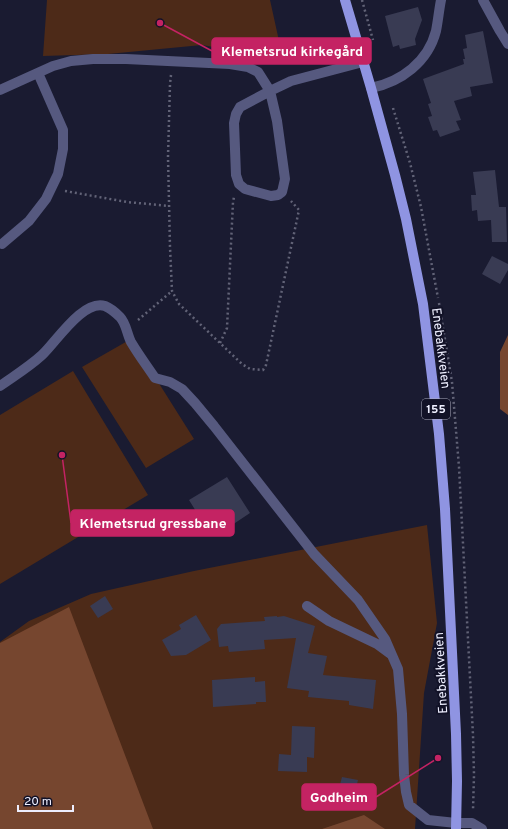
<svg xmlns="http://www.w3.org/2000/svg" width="508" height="829" font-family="Overpass,sans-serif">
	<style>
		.green { fill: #4d2a18 }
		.forest { fill: #76462f }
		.building { fill: #393b53 }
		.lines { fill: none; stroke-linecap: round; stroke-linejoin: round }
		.path { stroke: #626377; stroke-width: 2.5; stroke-dasharray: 2 3; stroke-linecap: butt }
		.minor { stroke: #56597f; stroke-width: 10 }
		.major { stroke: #8f94e2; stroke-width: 10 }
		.labels { text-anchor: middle; stroke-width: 4; stroke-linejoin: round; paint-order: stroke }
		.shield { fill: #121227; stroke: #abacbe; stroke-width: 1 }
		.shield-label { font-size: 12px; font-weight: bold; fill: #edeefe }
		.street-label { font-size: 13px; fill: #edeefe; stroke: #121227 }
		.leader { fill: none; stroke: #c42363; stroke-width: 1.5 }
		.callout-dot { fill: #c42363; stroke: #121227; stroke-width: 1.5 }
		.callout { fill: #c42363; stroke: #c42363; stroke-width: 1.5 }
		.callout-label { font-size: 14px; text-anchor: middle; font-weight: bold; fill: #fff }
	</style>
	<rect width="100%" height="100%" fill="#1a1b31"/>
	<path class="green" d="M47 0H270L283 59 202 45 108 54 43 56Z
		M131 339 194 439 146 468 82 367Z
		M73 371 148 495 0 584V415Z
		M427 525 437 623 424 693 415 829H0V642L29 621 91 594 194 571Z"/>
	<path class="forest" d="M508 335V415L500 409V352Z
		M69 607 153 829H0V643Z
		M364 815 385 829H322Z"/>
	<path class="building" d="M418 7 422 20 415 39 416 45 400 49 399 45 393 47 385 16Z
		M483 31 493 83 470 87 472 96 454 101 461 120 456 121 460 130 440 137 437 130 433 131 428 117 432 116 428 104 431 103 423 79 464 64 463 59H465L463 49 467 48 465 35Z
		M495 170 499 207H506L507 242H492L491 220 478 221 477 210 472 211 471 195H476L473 172Z
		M492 256 508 264V270L500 284 482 274Z
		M227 477 250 513 229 527 219 510 202 521 189 500Z
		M105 596 113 609 98 618 90 606Z
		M196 615 211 640 186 655 171 656 162 640 181 629 179 625Z
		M277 616V617L284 616 315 626 308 653 327 656 323 675 376 680 373 709 349 705V701L308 697 309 691 287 688 296 638 264 640 265 649 229 652 228 646 219 647 217 629 221 624 265 621 264 617Z
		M255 677V682L265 681 266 702H256V704L213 707 212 680Z
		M292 726 315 727 314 758 307 757V772L278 771 279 754 291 755Z
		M342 777 358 780 354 796 338 792Z"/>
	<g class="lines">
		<path class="path" d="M362 0 373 40
			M171 75 170 84 168 157 170 247 172 291 179 304 242 364 250 369 263 370 266 365 299 210 291 201
			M393 108 410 163 421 207 438 298
			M65 191 127 202 169 206
			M439 303 452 382 459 467 473 735 474 775 473 810
			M138 320 172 291
			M220 343 227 328 233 202 234 197"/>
		<path class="minor" d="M483 0 500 31 508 44
			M371 88C401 82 428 62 436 31 438 21 439 10 441 0
			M0 90 53 66 71 61 93 59H126L230 64 248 67 258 72 270 91 277 121 285 179 282 192 278 195 271 196 245 189 239 184 236 175 234 123 236 114 240 107 270 91 291 81 363 62
			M2 244 29 221 46 199 58 174 63 149V130L38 73
			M0 386C14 376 29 367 42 355 56 342 83 299 105 306 110 308 116 313 120 317 126 323 127 334 131 342 138 354 147 366 155 378L170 382 182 389 195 403 214 426 314 554 358 600 385 639 398 669 402 714 404 775 406 792 409 805 428 820 456 823H472L482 829
			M307 606 329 621 377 644 392 655"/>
		<path class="major" d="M345 0 371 88 395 175 406 219 423 304 439 434 445 509 456 734 457 781 456 829"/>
	</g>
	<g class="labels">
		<rect class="shield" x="422" y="399" width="28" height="20" rx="3"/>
		<g class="shield-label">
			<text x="436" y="413">155</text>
		</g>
		<g class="street-label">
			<text transform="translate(442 348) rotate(83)" y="5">Enebakkveien</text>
			<text transform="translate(440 673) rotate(-93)" y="5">Enebakkveien</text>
		</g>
	</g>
	<path class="leader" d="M160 23L212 51M62 455L71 523M438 758L376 797"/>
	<g class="callout-dot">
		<circle cx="160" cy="23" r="4"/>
		<circle cx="62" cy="455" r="4"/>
		<circle cx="438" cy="758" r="4"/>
	</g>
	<g class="callout">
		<rect x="212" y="38" width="159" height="26" rx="4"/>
		<rect x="71" y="510" width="163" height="26" rx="4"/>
		<rect x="302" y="784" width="74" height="26" rx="4"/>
	</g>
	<g class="callout-label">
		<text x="292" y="56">Klemetsrud kirkegård</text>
		<text x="153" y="528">Klemetsrud gressbane</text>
		<text x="339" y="802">Godheim</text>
	</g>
	<path d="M18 805v6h55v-6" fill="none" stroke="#edeefe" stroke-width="2"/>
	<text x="24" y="805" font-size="12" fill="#edeefe" stroke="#121227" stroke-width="3" paint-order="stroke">20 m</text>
</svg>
